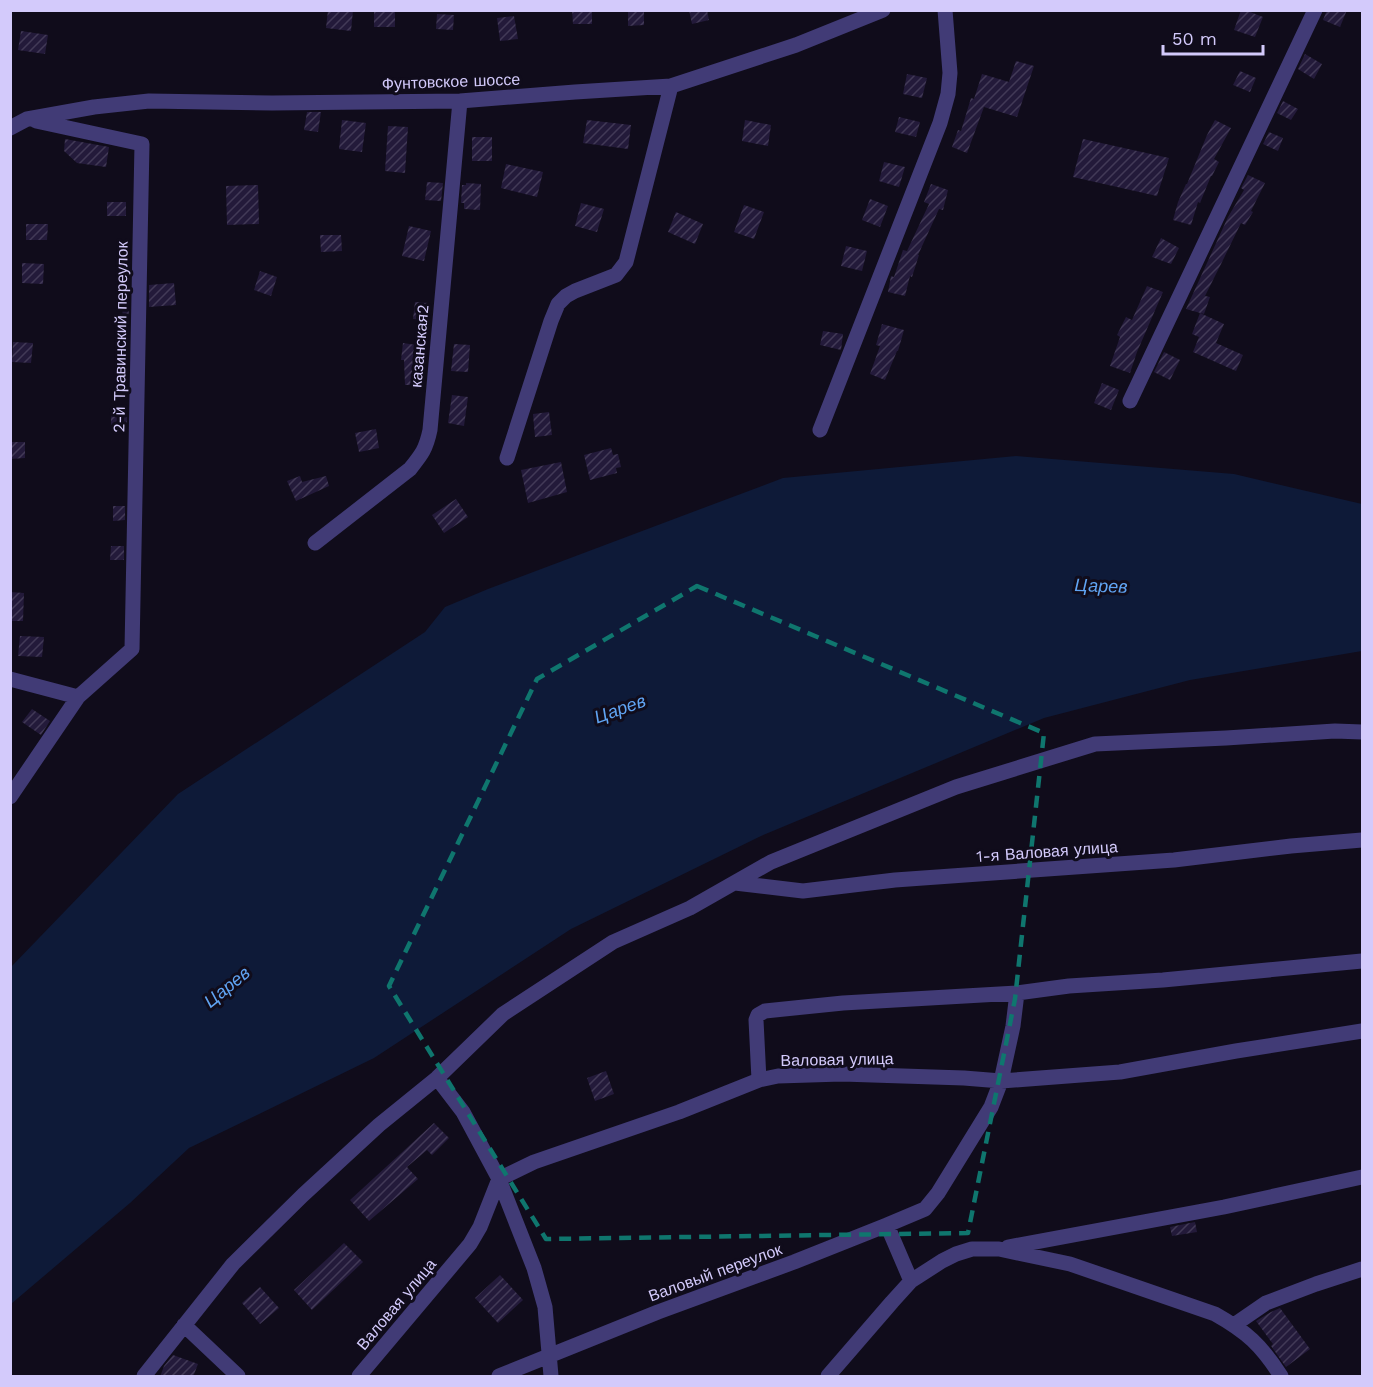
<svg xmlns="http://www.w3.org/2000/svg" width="1373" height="1387" font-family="'Work Sans',sans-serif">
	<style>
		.water { fill: #0e1a38 }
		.building { fill: url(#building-hatch) }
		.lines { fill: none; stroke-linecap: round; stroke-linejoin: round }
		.minor { stroke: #413b76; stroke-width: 15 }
		.marked { fill: none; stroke: #0f766e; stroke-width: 4.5; stroke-dasharray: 12 8; stroke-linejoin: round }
		.labels { text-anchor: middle; stroke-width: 6; stroke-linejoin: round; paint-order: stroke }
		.street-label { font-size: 16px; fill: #d3cafb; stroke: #100c1b }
		.water-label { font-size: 18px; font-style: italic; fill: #60a4f3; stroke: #100c1b }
	</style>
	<defs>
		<pattern id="building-hatch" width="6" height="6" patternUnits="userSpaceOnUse" patternTransform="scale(1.5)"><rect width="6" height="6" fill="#231a3a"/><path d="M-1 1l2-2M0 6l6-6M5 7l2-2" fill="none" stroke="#423a57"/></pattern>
	</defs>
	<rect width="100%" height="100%" fill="#100c1b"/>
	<path class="water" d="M1016 456 1234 474 1362 504V651L1190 680 1044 718 761 836 571 929 374 1058 189 1148 130 1203 11 1304V967L178 794 425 632 445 607 488 589 783 478Z"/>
	<path class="building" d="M328 10H353L351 31 326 28Z
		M374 10H395V27H374Z
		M572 10H592V24H573Z
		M628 10H644V25L628 26Z
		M689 10H707L709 20 692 24Z
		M1241 10H1245L1263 17 1255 37 1234 30Z
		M1327 10H1347L1340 27 1323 20Z
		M437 14 454 15 453 30 436 29Z
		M514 16 518 39 500 41 497 18Z
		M21 31 48 35 45 54 18 50Z
		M1305 54 1322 64 1314 79 1298 69Z
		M1016 61 1034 66 1017 117 984 107 967 153 952 147 958 130 961 131 971 98 974 99 982 74 1009 82Z
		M1240 71 1256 78 1250 92 1233 85Z
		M907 74 927 78 922 98 903 94Z
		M1283 101 1298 109 1291 120 1277 113Z
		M307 112H321L318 132 304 130Z
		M899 117 920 122 916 137 895 132Z
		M342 120 366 123 362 152 339 149Z
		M587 120 631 125 628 149 583 143Z
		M745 120 771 125 768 146 742 141Z
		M1215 120 1231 128 1214 159 1219 162 1212 176H1211L1200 203 1198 202 1191 225 1173 220 1178 202 1186 184H1187L1207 135Z
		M388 126 408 127 405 173 385 171Z
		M1269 132 1283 138 1278 151 1263 144Z
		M472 137H492V161H472Z
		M65 139 109 147 106 167 77 163 64 151Z
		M1083 139 1169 158 1157 196 1073 177Z
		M884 162 905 167 899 187 879 181Z
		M506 164 543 172 537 197 501 188Z
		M1248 175 1265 183 1251 211 1253 212 1245 225 1241 223 1223 260 1205 296 1210 297 1204 314 1186 309 1228 217 1244 190 1241 188Z
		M427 182 443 183 441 201 425 200Z
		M466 183 481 184 480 210 464 209V203H461L462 185H466Z
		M931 184 948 190 943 210 939 209 918 255H919L912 277 910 276 905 296 888 292 891 276 894 277 903 250 907 251 929 204 924 202Z
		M258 185 259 224 227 225 226 186Z
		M870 199 888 206 880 227 862 220Z
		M107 202H126V216H107Z
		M581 203 604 209 597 232 575 226Z
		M744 205 764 212 754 239 734 232Z
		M676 212 703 224 695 244 668 232Z
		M26 224H48L47 240H26Z
		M409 226 431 231 424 261 402 256Z
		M320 235H341L342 251 321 252Z
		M1161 238 1179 248 1171 264 1152 257Z
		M846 246 867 251 862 271 841 266Z
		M22 263 44 264 43 284 22 283Z
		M260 271 277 277 271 296 254 290Z
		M174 283 176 305 149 307V285Z
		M1147 286 1163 292 1137 352 1130 373 1110 366 1120 337 1117 335 1126 317 1132 320Z
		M122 302H129L128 342H117V325H123Z
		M415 302 428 303 426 320 413 319Z
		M1200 313 1224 324 1216 343 1243 355 1236 371 1193 352 1199 337 1192 334Z
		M882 324 904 330 898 351H897L885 380 870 374 880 346 876 345Z
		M823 331 843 334 841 350 820 345Z
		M13 342 33 343 31 363 12 362Z
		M403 343 423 346 419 368H425L424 385H405L404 360H401Z
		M454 344 470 345 468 372 451 371Z
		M1164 352 1180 360 1170 380 1154 372Z
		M1102 383 1119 390 1111 410 1094 403Z
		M452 395 468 397 464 426 448 423Z
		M111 407H127V425H111Z
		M549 412 552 435 535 437 533 414Z
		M376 429 379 448 359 452 355 433Z
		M10 442H25V458L10 459Z
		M611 448 613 455 618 454 621 467 616 468 617 473 590 480 584 455Z
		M561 462 567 492 528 503 521 470Z
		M300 476 302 482 326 476 329 486 296 501 287 481Z
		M456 499 468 517 444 533 432 515Z
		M113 506H125V520L113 521Z
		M111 546H124V560H110Z
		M10 592 24 593 23 621H10Z
		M20 636 44 637 42 657 18 656Z
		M32 709 50 721 41 735 22 722Z
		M606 1071 614 1094 595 1101 587 1078Z
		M434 1123 449 1138 432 1155 427 1150 407 1167 418 1179 369 1221 350 1200Z
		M1195 1222 1197 1232 1172 1236 1170 1227Z
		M344 1243 363 1262 312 1310 294 1290Z
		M500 1275 523 1300 498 1323 475 1298Z
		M260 1287 279 1308 260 1324 242 1303Z
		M1280 1308 1310 1349 1286 1367 1271 1346 1273 1344 1256 1321 1271 1312Z
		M173 1355 198 1364 193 1377H160L164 1366Z"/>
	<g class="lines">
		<path class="minor" d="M10 128 27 119 94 107 149 101 272 103 460 101 575 92 671 86 796 45 883 10
			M1130 401 1315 10
			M820 430 940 123 948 94 950 73 945 10
			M507 458 551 321 558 304 566 296 575 291 616 275 626 262 671 86
			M315 543 410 469C422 454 426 449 430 430L460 101
			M10 679 78 697
			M10 797 78 697 132 649 142 144 36 121
			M735 883 803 891 895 880 1174 860 1291 846 1362 840
			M437 1078 463 1112 499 1179 534 1268 545 1307 551 1376
			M759 1080 756 1020 758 1015 765 1011 843 1003 1017 993 1069 986 1163 980 1362 961
			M887 1225 925 1209 938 1193 991 1107 1001 1081 1013 1026 1017 993
			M1008 1247 1224 1207 1362 1177
			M184 1325 238 1376
			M1234 1325 1266 1303 1316 1284 1362 1269
			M144 1376 233 1264 303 1195 379 1125 437 1078 503 1014 613 942 690 908 771 862 956 787 1095 744 1226 738 1335 731 1362 732
			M359 1376 470 1244 480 1227 499 1179 534 1162 679 1112 759 1080 778 1076 842 1074 964 1078 1001 1081 1120 1072 1236 1051 1362 1031
			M499 1376 658 1312 794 1262 887 1225 911 1281
			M828 1376 892 1302 911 1281 942 1261 956 1254 972 1249H999L1070 1264 1215 1314C1247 1332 1261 1345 1281 1376"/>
	</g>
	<path class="marked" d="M697 586 1044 733 1015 999 968 1233 546 1239 389 986 537 679Z"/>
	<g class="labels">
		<g class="street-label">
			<text transform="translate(451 81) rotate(-2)" y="6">Фунтовское шоссе</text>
			<text transform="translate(120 337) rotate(-89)" y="6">2-й Травинский переулок</text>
			<text transform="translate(419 346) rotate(-85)" y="6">казанская2</text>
			<text transform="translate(1047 851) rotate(-4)" y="6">1-я Валовая улица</text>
			<text transform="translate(837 1059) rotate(-1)" y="6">Валовая улица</text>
			<text transform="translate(715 1272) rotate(-20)" y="6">Валовый переулок</text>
			<text transform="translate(396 1304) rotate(-50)" y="6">Валовая улица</text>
		</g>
		<g class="water-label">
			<text transform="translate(1101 586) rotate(2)" y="6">Царев</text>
			<text transform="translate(620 709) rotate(-20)" y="6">Царев</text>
			<text transform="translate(227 987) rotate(-39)" y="6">Царев</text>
		</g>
	</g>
	<rect width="1373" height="1387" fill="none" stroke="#d3cafb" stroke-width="24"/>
	<path d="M1163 45v9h100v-9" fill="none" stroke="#d3cafb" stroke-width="3"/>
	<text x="1172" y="45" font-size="18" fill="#d3cafb" stroke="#100c1b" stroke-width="4.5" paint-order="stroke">50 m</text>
</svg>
